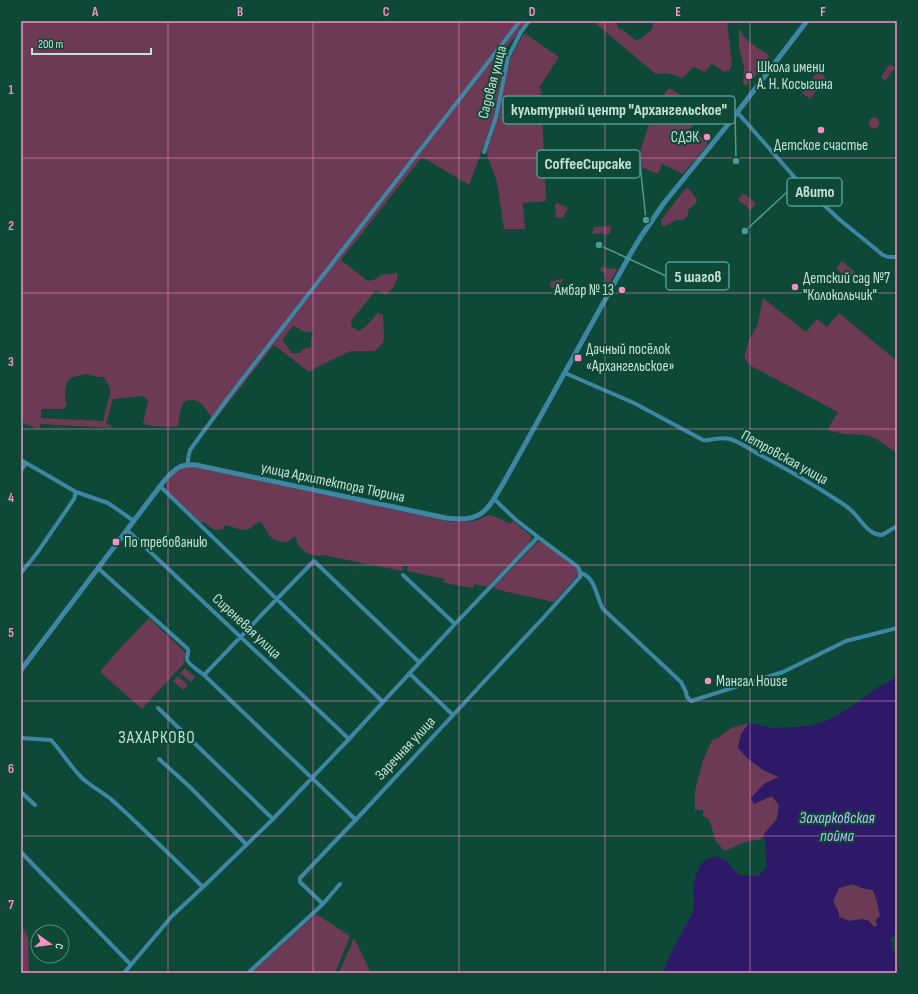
<svg xmlns="http://www.w3.org/2000/svg" width="918" height="994" font-family="'Sofia Sans Condensed',sans-serif">
	<style>
		.green { fill: #6c3a54; fill-rule: evenodd }
		.water { fill: #2e1969; fill-rule: evenodd }
		.lines { fill: none; stroke-linecap: round; stroke-linejoin: round }
		.minor { stroke: #3d86a4; stroke-width: 4 }
		.tertiary { stroke: #3d86a4; stroke-width: 5 }
		.grid { fill: none; stroke: #fa8fc8; stroke-width: 1; stroke-opacity: 0.55 }
		.poi-dot { fill: #fa8fc8; stroke: #0d4936; stroke-width: 1.5 }
		.labels { text-anchor: middle; stroke-width: 4; stroke-linejoin: round; paint-order: stroke }
		.poi-label { font-size: 15px; fill: #c5e0d5; stroke: #0d4936; text-anchor: start }
		.street-label { font-size: 15px; fill: #c5e0d5; stroke: #0d4936 }
		.water-label { font-size: 16px; font-style: italic; fill: #bfb9fe; stroke: #0d4936 }
		.quarter-label { font-size: 17px; letter-spacing: 1px; fill: #c5e0d5; stroke: #0d4936 }
		.leader { fill: none; stroke: #4f9b92; stroke-width: 1.5 }
		.callout-dot { fill: #4f9b92; stroke: #0d4936; stroke-width: 1.5 }
		.callout { fill: #0d4936; stroke: #4f9b92; stroke-width: 1.5 }
		.callout-label { font-size: 16px; text-anchor: middle; font-weight: bold; fill: #c5e0d5 }
		.neatline { fill: none; stroke: #fa8fc8; stroke-width: 1.5 }
		.grid-label { font-size: 13px; text-anchor: middle; font-weight: bold; fill: #fa8fc8 }
	</style>
	<rect width="100%" height="100%" fill="#0d4936"/>
	<path class="green" d="M21 21H528L507 47 494 117 469 185 422 157 341 260 368 281 376 279 381 275 397 273C399 281 392 291 385 295L376 290 351 321 352 327 359 331C367 327 372 319 378 313L383 315 384 340 382 344 375 351H351L321 365 309 372 274 345 214 421C208 413 202 399 191 400 188 400 186 401 184 402L181 408 178 426C166 428 154 426 143 424L148 400 143 396 113 399 106 423 114 428 41 424 39 429 21 422ZM293 326C302 329 302 333 311 332L313 334 311 339V347L303 349 300 353H292L287 346 282 340ZM86 374 98 377H104L110 388V393L103 421 41 418V409H63L67 405C64 396 64 385 70 378 76 377 80 375 86 374Z
		M596 21H616L618 28 623 30 635 40 641 39 652 29 653 23 655 21H727L732 65 730 70 724 72 716 66 711 64 708 69 704 72 694 67C689 70 687 75 682 78 673 74 666 72 656 74L595 23Z
		M739 30H741C742 37 752 44 759 49 763 52 767 52 769 56L757 74 746 86 743 84 744 67 739 47Z
		M524 33 559 57 539 88 541 89 546 201 523 203 525 229H504L497 182 486 152 498 117 505 77 510 59Z
		M890 64 895 68 885 81 881 77Z
		M818 71 826 78 810 99 802 93Z
		M669 88 679 94 702 114 690 129 707 141V145L683 174 662 164 658 174 636 165 654 108 659 100Z
		M600 94 612 102 602 116 590 107Z
		M868.5 123a5.5 5.5 0 1 1 11 0a5.5 5.5 0 1 1-11 0Z
		M688 188 696 198 697 201C695 205 693 206 689 209L687 217 684 219 682 220H676L665 226H662L661 223V220L685 189Z
		M743 193 756 203 751 210 738 200Z
		M557 203 568 208 563 218H556L555 205Z
		M611 226 610 233 608 235 602 233 594 234 592 233 594 228 595 227Z
		M842 261 855 272 849 279 836 269Z
		M602 266 609 269 616 268 617 270 609 284H606C607 275 607 275 600 270Z
		M564 278 561 283 560 289 551 288 550 282Z
		M763 298 806 332 817 319 827 327 839 313 897 361V453L876 439 868 435 844 434 827 430 838 412 751 366 744 358 749 340 757 326Z
		M189 467 199 468 452 522C460 522 469 522 478 520 481 519 486 515 490 515 493 515 506 522 510 524L513 521 530 535 531 538 529 544 487 587 474 584 473 588 450 584 443 582 445 579 407 571 408 566H403L402 571 323 555C315 558 304 552 299 546 297 544 297 540 296 537H293C292 538 290 540 289 541 284 544 273 540 270 536 266 531 265 526 260 522 255 523 253 527 249 529 243 532 233 527 227 525L224 526 223 529C222 529 217 530 216 530 209 528 208 523 200 522L166 489 167 488 166 484 172 476 179 469Z
		M541 541 577 569 578 575 554 602 499 590 494 588V586L536 543Z
		M149 618 187 654 183 660 185 662 142 709 100 672 114 655Z
		M185 668 195 677 191 682 180 673Z
		M178 676 188 685 183 690 173 681Z
		M749 723 741 734 763 770 779 777 764 784 766 798 772 796 779 805 777 819 760 840C748 839 736 846 725 851L716 842 709 819 703 816V810H695V791L702 763 712 740C720 739 725 731 732 728 738 726 743 724 749 723Z
		M853 884 862 888 873 890 877 901 880 916 876 920 877 926 874 927 869 921 856 920 849 921 839 917V913L833 901 839 888Z
		M316 914 350 936 335 973H251Z
		M21 926 28 936 29 973H21Z
		M354 938 371 973H339Z"/>
	<path class="water" d="M897 675V934L890 939 897 960V973H664L667 961 693 912 694 898 693 888 696 875 701 864 708 858 717 856 727 861 733 869 740 875 757 876 765 869 767 866 764 834 777 819 779 805 772 796 754 804 751 798 764 784 779 777 763 770 747 758 738 748 741 734 749 723 772 728 809 726 826 721 849 708 881 685 891 681ZM853 884 862 888 873 890 877 901 880 916 876 920 877 926 874 927 869 921 862 919 850 921 839 917V913L833 901 839 888Z"/>
	<g class="lines">
		<path class="minor" d="M737 112 797 180 840 220 883 255 888 257H897
			M484 152 496 117 508 57 521 32 529 21
			M565 373 634 403 703 440C708 441 710 439 715 439 720 438 725 438 730 439 740 442 751 450 760 455 787 469 814 485 840 502 845 505 850 509 854 513 862 522 869 535 882 535L897 526
			M21 460 76 492 108 503 134 521
			M188 464V459L190 450 228 398 520 21
			M21 470 26 463
			M160 486 383 702
			M127 530 349 739
			M99 569 188 649C189 654 187 655 187 659 187 663 200 672 204 675L356 820
			M21 573 37 553 74 499 76 492
			M581 573C596 578 596 597 603 609L681 682 686 692 687 697 691 701 783 672 846 641 897 628
			M403 575 455 624
			M409 673 453 715
			M204 675C241 637 277 598 314 561L419 662
			M158 708 273 819
			M21 738 51 740C62 752 70 766 82 778 91 786 102 792 112 800 143 828 173 858 203 887
			M159 759 190 787 246 844
			M21 792 35 805
			M21 852C57 890 95 927 131 965
			M323 904 340 884
			M124 973 172 916 203 887 273 819 349 739 455 624 538 537 515 519 494 499
			M248 973 323 904 300 882V878L365 810 544 617 580 577V572L578 567 538 537"/>
		<path class="tertiary" d="M21 670 164 481C174 470 179 463 196 465L446 518C482 523 487 511 504 482L631 253 640 238 664 203 726 127 807 21"/>
	</g>
	<path class="grid" d="M168 21V973M313 21V973M459 21V973M605 21V973M750 21V973M21 158H897M21 293H897M21 429H897M21 565H897M21 701H897M21 836H897"/>
	<g class="poi-dot">
		<circle cx="749" cy="76" r="4"/>
		<circle cx="821" cy="130" r="4"/>
		<circle cx="707" cy="137" r="4"/>
		<circle cx="795" cy="287" r="4"/>
		<circle cx="622" cy="290" r="4"/>
		<rect x="574" y="354" width="8" height="8" rx="2"/>
		<rect x="112" y="538" width="8" height="8" rx="2"/>
		<circle cx="708" cy="681" r="4"/>
	</g>
	<g class="labels">
		<g class="poi-label">
			<text x="757" y="72">Школа имени<tspan x="757" dy="17">А. Н. Косыгина</tspan></text>
			<text x="699" y="142" text-anchor="end">СДЭК</text>
			<text x="821" y="150" text-anchor="middle">Детское счастье</text>
			<text x="803" y="283">Детский сад №7<tspan x="803" dy="17">"Колокольчик"</tspan></text>
			<text x="614" y="295" text-anchor="end">Амбар № 13</text>
			<text x="586" y="354">Дачный посёлок<tspan x="586" dy="17">«Архангельское»</tspan></text>
			<text x="124" y="547">По требованию</text>
			<text x="716" y="686">Мангал House</text>
		</g>
		<g class="street-label">
			<text transform="translate(492 82) rotate(-75)" y="5">Садовая улица</text>
			<text transform="translate(785 457) rotate(29)" y="5">Петровская улица</text>
			<text transform="translate(333 482) rotate(12)" y="5">улица Архитектора Тюрина</text>
			<text transform="translate(247 626) rotate(43)" y="5">Сиреневая улица</text>
			<text transform="translate(405 748) rotate(-47)" y="5">Заречная улица</text>
		</g>
		<g class="water-label">
			<text x="837" y="823">Захарковская<tspan x="837" dy="18">пойма</tspan></text>
		</g>
		<g class="quarter-label">
			<text x="157" y="743">ЗАХАРКОВО</text>
		</g>
	</g>
	<path class="leader" d="M736 161L735 110M646 220L640 164M745 231L787 192M599 245L666 276"/>
	<g class="callout-dot">
		<circle cx="736" cy="161" r="4"/>
		<circle cx="646" cy="220" r="4"/>
		<circle cx="745" cy="231" r="4"/>
		<circle cx="599" cy="245" r="4"/>
	</g>
	<g class="callout">
		<rect x="503" y="96" width="232" height="28" rx="4"/>
		<rect x="537" y="150" width="103" height="28" rx="4"/>
		<rect x="787" y="178" width="55" height="28" rx="4"/>
		<rect x="666" y="262" width="63" height="28" rx="4"/>
	</g>
	<g class="callout-label">
		<text x="619" y="115">культурный центр "Архангельское"</text>
		<text x="588" y="169">CoffeeCupcake</text>
		<text x="815" y="197">Авито</text>
		<text x="698" y="282">5 шагов</text>
	</g>
	<rect width="918" height="994" fill="none" stroke="#0d4936" stroke-width="44"/>
	<g transform="translate(50 944) rotate(104)"><circle r="19" fill="#0d4936" stroke="#578576"/>
	<path d="M0-3L7 15L0 10L-7 15Z" fill="#fa8fc8"/>
	<text y="-6" font-size="11" font-weight="bold" text-anchor="middle" fill="#c5e0d5">С</text>
	</g>
	<path d="M32 48v6h119v-6" fill="none" stroke="#c5e0d5" stroke-width="2"/>
	<text x="38" y="48" font-size="12" fill="#c5e0d5" stroke="#0d4936" stroke-width="3" paint-order="stroke">200 m</text>
	<rect x="22" y="22" width="874" height="950" class="neatline"/>
	<g class="grid-label">
		<text x="95" y="16">A</text>
		<text x="240" y="16">B</text>
		<text x="386" y="16">C</text>
		<text x="532" y="16">D</text>
		<text x="678" y="16">E</text>
		<text x="823" y="16">F</text>
		<text x="11" y="94">1</text>
		<text x="11" y="230">2</text>
		<text x="11" y="366">3</text>
		<text x="11" y="502">4</text>
		<text x="11" y="637">5</text>
		<text x="11" y="773">6</text>
		<text x="11" y="909">7</text>
	</g>
</svg>
